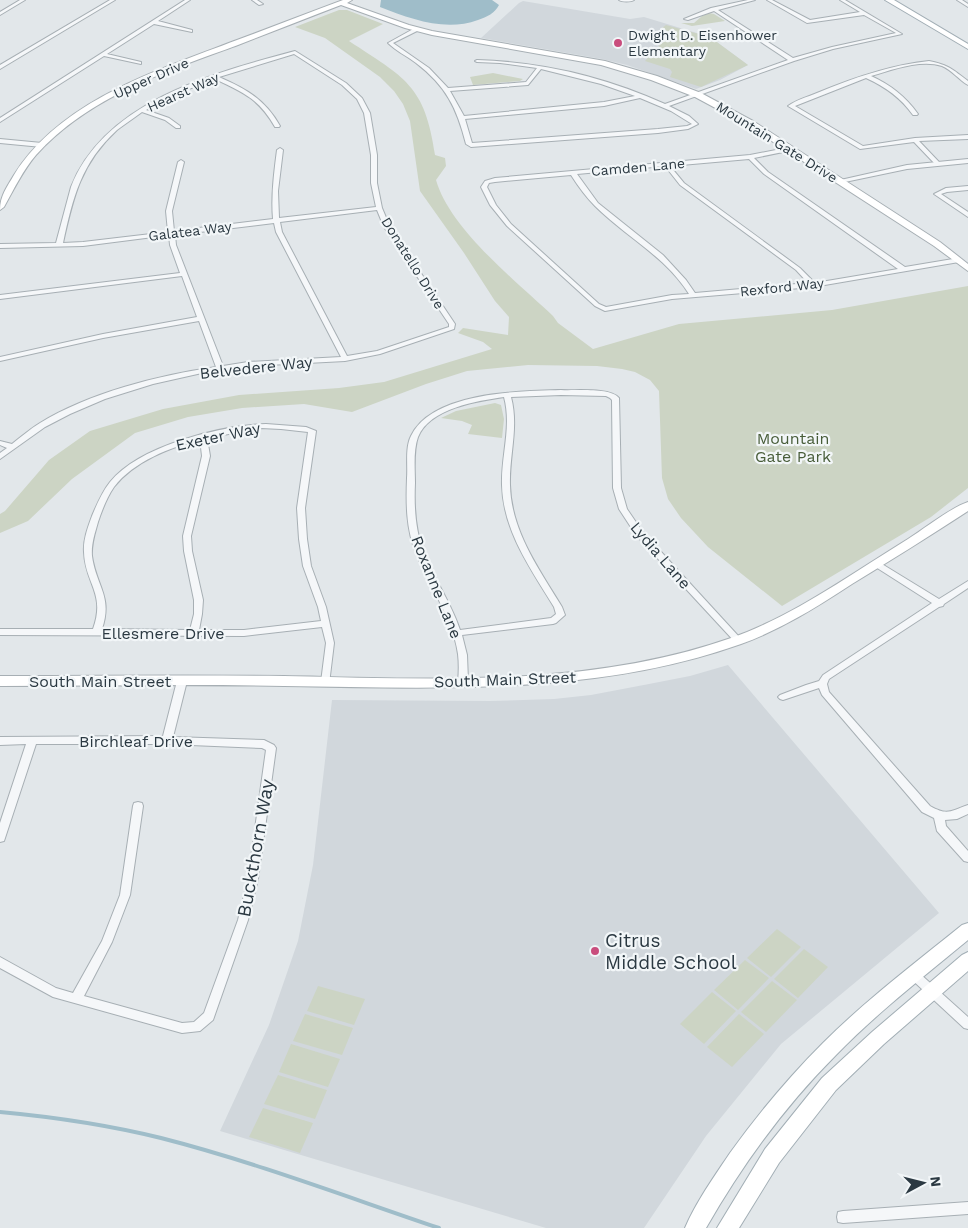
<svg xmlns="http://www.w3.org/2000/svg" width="968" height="1228" font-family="'Work Sans',sans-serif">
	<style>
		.built { fill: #d1d7dc }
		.green { fill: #ccd4c4 }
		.water { fill: #9fbdc9 }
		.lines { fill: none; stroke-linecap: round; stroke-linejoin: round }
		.stream { stroke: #9fbdc9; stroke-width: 4 }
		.minor-casing { stroke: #a7afb4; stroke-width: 2 }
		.tertiary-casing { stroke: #a7afb4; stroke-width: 2 }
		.secondary-casing { stroke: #a7afb4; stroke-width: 2 }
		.primary-casing { stroke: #a2aeb5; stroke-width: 2 }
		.minor { fill: #f5f7f9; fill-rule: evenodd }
		.tertiary { fill: #f5f7f9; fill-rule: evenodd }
		.secondary { fill: #fff; fill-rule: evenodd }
		.primary { fill: #fff; fill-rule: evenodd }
		.poi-dot { fill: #c94d7d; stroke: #f2f6f8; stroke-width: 2 }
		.labels { text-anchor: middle; stroke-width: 4.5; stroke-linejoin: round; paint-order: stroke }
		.far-poi-label { font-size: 14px; fill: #2b3942; stroke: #f2f6f8; text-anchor: start }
		.far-street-label { font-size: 14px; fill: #2b3942; stroke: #f2f6f8 }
		.street-label { font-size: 16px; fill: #2b3942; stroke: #f2f6f8 }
		.park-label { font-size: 16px; fill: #485d39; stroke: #f2f6f8 }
		.near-street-label { font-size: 19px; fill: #2b3942; stroke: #f2f6f8 }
		.near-poi-label { font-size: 19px; fill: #2b3942; stroke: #f2f6f8; text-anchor: start }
	</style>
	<rect width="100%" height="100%" fill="#e2e7ea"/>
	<path class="built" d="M523 1 630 19 644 17 710 37 748 65 720 80 696 89 627 65 602 59 481 38 519 3Z
		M728 665 939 913 781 1044 706 1136 644 1228H546L220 1131 269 1025 298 941 313 865 332 700 490 701 554 699 591 695 649 684 690 676Z"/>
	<path class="green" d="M339 10H347L383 24 349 41C405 78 425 85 435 155L445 158 446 166 436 180C450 229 516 281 553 316L558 323 593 349 679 324 832 310 968 286V488L931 517 782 606 708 547 681 518 668 499 662 478 659 391 650 380 635 372 622 369 597 366 528 365 467 371 426 384 352 412 304 404 242 408 188 417 135 433 72 479 28 521 0 533V514L5 511 49 460 90 431 163 409 239 395 339 388 384 382 492 349 483 342 458 333 463 328 508 335 509 317 495 301 464 253 420 191 410 121 403 104 394 91 380 77 325 38 295 27Z
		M709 13 714 14 725 21 692 26 681 23H694L702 16Z
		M666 25 710 37 748 65 701 87 670 77 672 72 670 69 645 61 671 33 662 28Z
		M493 73 523 79 520 81 473 85 470 77Z
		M495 403 501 405 504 419 502 438 468 434 472 425 462 421 441 418 456 411Z
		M777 929 801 947 771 977 747 958Z
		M804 949 828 967 798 998 774 979Z
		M745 960 769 978 738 1010 714 990Z
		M772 981 797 1000 766 1032 741 1012Z
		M318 986 365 999 354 1025 307 1011Z
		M712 992 736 1011 704 1044 680 1024Z
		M305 1014 353 1028 342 1055 293 1041Z
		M739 1014 764 1034 732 1067 707 1047Z
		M291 1044 340 1059 328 1087 279 1072Z
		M278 1075 327 1090 315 1119 264 1104Z
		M263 1108 313 1123 300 1153 249 1137Z"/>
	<path class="water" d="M381 0H492L499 5C495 13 487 17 478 20 445 32 411 19 380 7Z"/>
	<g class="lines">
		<path class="stream" d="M0 1112C54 1117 108 1125 161 1138 255 1162 347 1197 439 1228"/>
		<g class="minor-casing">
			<path id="minor" d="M20 0H25L0 15V12Z
				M110 0H115L0 69V65Z
				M185 0H190L158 21 192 30V32L154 24 107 54 141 62V64L104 56 0 122V118Z
				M252 0H257L263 4 259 5Z
				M619 0H634C631 2 622 2 619 0Z
				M748 0H755L718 10 793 58 832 47 896 33 864 15 807 23 767 0H772L810 20 860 12 840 0H845L902 34 833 49 794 61 669 106 689 116 698 124 688 129 658 133 471 147 466 144C457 108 446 86 416 63 407 56 396 51 388 43L415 28H419V30L393 43 429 68 448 88 526 82 537 68 500 63 477 62 475 61 477 60C542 62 606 77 665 104L788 60 714 11 688 20 684 19 711 8ZM541 69 601 84 635 96 604 102 464 116 450 91 528 85ZM640 98 671 111 692 124 687 126 658 129 472 143 465 119 604 106Z
				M957 0H962L968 4V7Z
				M295 51 346 83 362 98 370 113 377 155V183L382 208 390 227 455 324 454 329 380 354 345 361 248 366 202 373 153 384 105 399 70 414 45 427 0 459V453L7 448 0 445V441L12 444C21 437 30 429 40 423 89 393 159 375 216 367L199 321 103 338 0 361V357L103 334 197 317 182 276 0 299V295L180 273 170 245 169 235 83 246 0 248V244L56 243 71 187C105 101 214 73 295 51ZM294 54 342 85 357 99 364 113 371 155V183L376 207 279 218 278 191 283 150 280 148 277 150C274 173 271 196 273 219L174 231 172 211 184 162 181 160 178 162 166 211 168 232 83 242 63 243C73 197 81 163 117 130 125 124 134 118 142 112L165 120 176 128H180V126L169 118 146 110 173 95 215 79C243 92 259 99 275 127H279L280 126C265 99 246 89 219 77ZM377 210 384 227 449 324V327L377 351 347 356 282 232 280 222ZM274 223 276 232 341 357 248 362 223 366 176 245 175 235Z
				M929 61C949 65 952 69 968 81V85C959 80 952 70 942 66 920 59 892 70 871 76 891 85 905 96 918 114L917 115H913C901 98 886 87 866 78L795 106 863 146 915 138 968 135V139L919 141 939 162V164H935L914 142 860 149 788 106C796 100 807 97 817 93 853 78 890 65 929 61Z
				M0 139 42 143 45 145 42 147 0 143Z
				M791 147 793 148V150L754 158 768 172 905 267 959 258 962 260 959 262 813 287 672 299 605 311 595 306 507 226 490 205 481 187 485 181 495 178 750 155ZM749 159 764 174 898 269 815 283 800 268 684 183 670 166ZM665 166 680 185 796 270 808 283 695 293 686 280 663 255 598 203 577 174ZM571 175C578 186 586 197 595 206 626 237 665 256 689 294L672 295 606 307 599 304 511 224 496 205 487 187 489 183 495 182Z
				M968 186V190L947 192 941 194 968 212V217L934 194 946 188Z
				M561 390C575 391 610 387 619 398L621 488 627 509 642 531 742 640 741 642H735L636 535 619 509 613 488 612 400 610 398 606 396 561 395 511 397C519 427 509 455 510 485 511 531 539 569 562 607L565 615 556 623 553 624 462 635 467 655 468 681 466 683H460L458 681C459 672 459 663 458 654 453 618 429 586 416 553 406 529 406 503 407 478 408 465 405 448 411 436 432 392 519 391 561 390ZM504 397C512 427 501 455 502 485 503 531 531 569 554 607L556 614 551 618 460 630C451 602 433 578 423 550 415 529 414 505 415 483 415 469 413 451 418 437 430 408 477 401 504 397Z
				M266 424 306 427 316 431 305 508 307 539 311 566 326 607 334 643 329 684H323L321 682 326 643 322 627 244 636 0 635V629H93C106 593 85 584 84 552 83 540 88 527 92 516 97 504 102 492 110 482 140 445 220 426 266 424ZM261 428 281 429 308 432 297 508 299 539 303 566 318 607 321 621 244 630H199L202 614 203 600 192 551 191 536 210 456 207 438ZM200 439 202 456 183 536 184 551 194 600V614L190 630 102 629C113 596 96 586 92 556 91 544 95 533 98 522 102 510 107 497 114 487 134 461 170 448 200 439Z
				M877 561 939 599 968 581V588L944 604 943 606 939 607 829 679 827 684 829 692 930 806C948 816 950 811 968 805V814L957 819 945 820 946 826 968 851V862L964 861 937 831 934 818 922 812 822 695 819 688 783 700 780 699 778 697 780 695 806 685 819 681 823 675 932 603 874 566 873 564 874 562Z
				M182 678 185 679 187 681 173 737 264 740 274 745 276 748 258 879 248 920 213 1020 200 1031 182 1033 53 997 0 968V957L56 988 73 993 102 941 120 895 133 806 134 803 138 802 142 803 143 806 130 895 112 942 84 996 182 1023 194 1022 204 1013 238 920 248 879 266 750 262 748 167 744H36L5 838 4 841 0 842V823L26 744 0 745V737L163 736 177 681 179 679Z
				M914 970 918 972 968 1017V1029L964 1028 910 978 908 975 910 972Z
				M968 1202V1214L843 1223 838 1222 837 1217 838 1212 843 1211Z"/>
		</g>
		<g class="tertiary-casing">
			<path id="tertiary" d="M968 159V163L907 169 840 183 836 181 907 165Z"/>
		</g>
		<g class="secondary-casing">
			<path id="secondary" d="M343 0H352L347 3 409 25 432 31 605 61 657 76 701 93 753 121 940 242 968 264V271L934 246 747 125 695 97 651 80 601 65 432 35 405 28 341 5C307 18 272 32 238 45 167 71 88 97 36 155 23 170 14 189 4 207L0 210C0 196 7 187 14 175 61 100 158 70 237 40 272 27 308 13 343 0Z
				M968 502V511C930 536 891 560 852 584 817 607 780 630 741 644 595 696 437 688 284 686 189 684 95 686 0 686V676C95 676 189 675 284 676 433 679 588 688 731 638 794 616 851 574 908 539 924 529 950 508 968 502Z"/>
		</g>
		<g class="primary-casing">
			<path id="primary" d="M885 0H894L968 44V49Z
				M968 923V940C923 977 877 1013 836 1055 785 1106 742 1165 706 1228H685C696 1202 714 1177 730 1153 758 1114 789 1077 823 1043 866 1000 915 963 962 925Z
				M968 952V971L884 1044 836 1090 779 1163 739 1228H717L765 1149 822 1078 872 1032 962 955Z"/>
		</g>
		<use href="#minor" class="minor"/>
		<use href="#tertiary" class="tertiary"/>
		<use href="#secondary" class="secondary"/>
		<use href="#primary" class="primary"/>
	</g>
	<g class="poi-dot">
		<circle cx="618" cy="43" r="5"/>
		<circle cx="595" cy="951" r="5"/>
	</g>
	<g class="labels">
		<g class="far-poi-label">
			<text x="628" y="40">Dwight D. Eisenhower<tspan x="628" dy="16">Elementary</tspan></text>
		</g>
		<g class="far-street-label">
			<text transform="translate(151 78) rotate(-24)" y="5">Upper Drive</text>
			<text transform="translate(183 92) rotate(-24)" y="5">Hearst Way</text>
			<text transform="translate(777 142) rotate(32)" y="5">Mountain Gate Drive</text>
			<text transform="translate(638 167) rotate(-5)" y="5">Camden Lane</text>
			<text transform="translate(190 231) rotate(-7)" y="5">Galatea Way</text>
			<text transform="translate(413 263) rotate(58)" y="5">Donatello Drive</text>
			<text transform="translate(782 287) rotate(-6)" y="5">Rexford Way</text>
		</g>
		<g class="street-label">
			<text transform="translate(256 367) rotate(-6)" y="6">Belvedere Way</text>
			<text transform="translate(218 436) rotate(-12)" y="6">Exeter Way</text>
			<text transform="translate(661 555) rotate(49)" y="6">Lydia Lane</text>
			<text transform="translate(437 587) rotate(68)" y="6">Roxanne Lane</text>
			<text x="163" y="639">Ellesmere Drive</text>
			<text transform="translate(505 679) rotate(-2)" y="6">South Main Street</text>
			<text x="100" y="687">South Main Street</text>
			<text x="136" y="747">Birchleaf Drive</text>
		</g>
		<g class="park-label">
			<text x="793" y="444">Mountain<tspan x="793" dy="18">Gate Park</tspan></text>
		</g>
		<g class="near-street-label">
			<text transform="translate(255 848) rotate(-80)" y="7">Buckthorn Way</text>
		</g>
		<g class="near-poi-label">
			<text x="605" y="947">Citrus<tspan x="605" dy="22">Middle School</tspan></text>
		</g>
	</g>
	<g transform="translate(923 1183) rotate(83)" stroke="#f2f6f8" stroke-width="4" paint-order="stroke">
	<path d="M0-4L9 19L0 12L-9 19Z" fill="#2b3942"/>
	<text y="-8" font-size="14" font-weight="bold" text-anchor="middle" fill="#2b3942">N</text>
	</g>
</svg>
